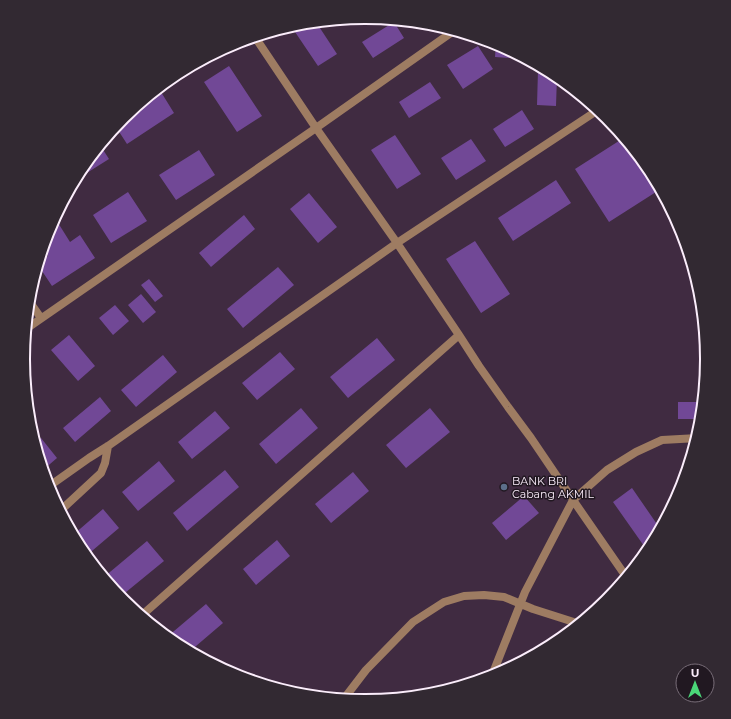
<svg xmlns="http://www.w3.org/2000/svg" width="731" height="719" viewBox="0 0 731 719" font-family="Montserrat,sans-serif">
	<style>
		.building { fill: #714896 }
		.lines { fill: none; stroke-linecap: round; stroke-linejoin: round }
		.street { stroke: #9e7c62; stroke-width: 8 }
		.service-dot { fill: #5c6f8a; stroke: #211821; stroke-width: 1.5 }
		.labels { text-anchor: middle; stroke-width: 3; stroke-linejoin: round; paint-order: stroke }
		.poi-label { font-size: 11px; fill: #fbedfb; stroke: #211821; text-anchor: start }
		.rim { fill: none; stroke: #fbedfb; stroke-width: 2 }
	</style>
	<rect width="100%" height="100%" fill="#402b41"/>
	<path class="building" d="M 316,22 L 337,54 L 318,66 L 291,26 L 299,24 Z
		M 394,22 L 404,38 L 373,58 L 362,42 Z
		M 496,43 L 497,43 L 526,59 L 495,57 Z
		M 478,46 L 493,69 L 463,89 L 447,65 Z
		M 229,66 L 262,116 L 237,132 L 204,82 Z
		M 538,70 L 548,71 L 557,76 L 556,106 L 537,105 Z
		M 430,82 L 441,98 L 409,118 L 399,102 Z
		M 161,92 L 174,113 L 127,144 L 116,127 L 123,117 L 129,112 Z
		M 522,110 L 534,129 L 505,147 L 493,129 Z
		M 395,135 L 421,174 L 397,189 L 371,150 Z
		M 471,139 L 486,161 L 456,180 L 441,158 Z
		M 622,139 L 656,192 L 609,222 L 575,169 Z
		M 100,145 L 109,159 L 74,181 L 81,169 Z
		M 199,150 L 215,175 L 176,200 L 159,175 Z
		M 556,180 L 571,203 L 513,241 L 498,218 Z
		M 128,192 L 147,221 L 111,243 L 93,215 Z
		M 309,193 L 337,227 L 318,243 L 290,209 Z
		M 244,215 L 255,229 L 211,267 L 199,253 Z
		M 55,218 L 70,242 L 80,235 L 95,258 L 52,286 L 38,265 L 39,262 L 48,256 L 43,248 L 49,228 Z
		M 475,241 L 510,294 L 481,313 L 446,259 Z
		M 278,267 L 294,285 L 243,328 L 227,309 Z
		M 149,279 L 163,296 L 155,302 L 141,285 Z
		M 141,294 L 156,312 L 143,323 L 128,305 Z
		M 115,305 L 129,321 L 113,335 L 99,318 Z
		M 69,335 L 95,366 L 78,381 L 51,350 Z
		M 377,338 L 395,360 L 348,398 L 330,377 Z
		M 280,352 L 295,369 L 257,400 L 242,383 Z
		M 163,355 L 177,372 L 136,407 L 121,390 Z
		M 100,397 L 111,411 L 75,442 L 63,428 Z
		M 678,402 L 704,402 L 702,419 L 678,419 Z
		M 301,408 L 318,428 L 276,464 L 259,444 Z
		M 430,408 L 450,432 L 406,468 L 386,445 Z
		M 215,411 L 230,428 L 192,459 L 178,442 Z
		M 41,438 L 57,458 L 43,470 L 35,443 Z
		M 159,461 L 175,481 L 138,511 L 122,492 Z
		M 225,470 L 239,487 L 187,531 L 173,513 Z
		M 353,472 L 369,491 L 331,523 L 315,504 Z
		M 632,488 L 661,530 L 657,537 L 644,546 L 613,502 Z
		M 524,496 L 539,513 L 506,540 L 492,523 Z
		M 103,509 L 119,528 L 86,556 L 81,550 L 73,535 Z
		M 277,540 L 290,556 L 256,585 L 243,569 Z
		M 147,541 L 164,561 L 120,597 L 104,577 Z
		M 206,604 L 223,623 L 189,652 L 175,644 L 167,637 Z"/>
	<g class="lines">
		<path class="street" d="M 255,37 L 316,128 L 397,243 L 459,335 L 479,366 L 508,407 L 531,438 L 573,500 L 627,578
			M 29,301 L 41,318
			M 26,329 L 316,128 L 455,30
			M 48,487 L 89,458 L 108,446 L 397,243 L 598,110
			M 60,511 L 101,473 L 105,463 L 108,446
			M 141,616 L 459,335
			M 491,678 L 525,592 L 573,500 L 607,470 L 636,452 L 662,440 L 698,438
			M 343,700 L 366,670 L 413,622 L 444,602 L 464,596 L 484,595 L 504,597 L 533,609 L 580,624"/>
	</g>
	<circle class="service-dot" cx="504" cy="487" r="4"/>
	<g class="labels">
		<g class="poi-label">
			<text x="512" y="485">BANK BRI<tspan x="512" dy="13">Cabang AKMIL</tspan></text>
		</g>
	</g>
	<path d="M0 0H731V719H0ZM30 359a335 335 0 1 1 670 0a335 335 0 1 1-670 0Z" fill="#322932" fill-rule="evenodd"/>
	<path class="rim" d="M30 359a335 335 0 1 1 670 0a335 335 0 1 1-670 0Z"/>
	<g transform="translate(695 683)"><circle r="19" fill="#211821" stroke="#786d78"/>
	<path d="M0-3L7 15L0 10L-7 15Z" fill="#4ad778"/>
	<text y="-6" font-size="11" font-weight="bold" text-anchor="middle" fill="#fbedfb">U</text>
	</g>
</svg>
